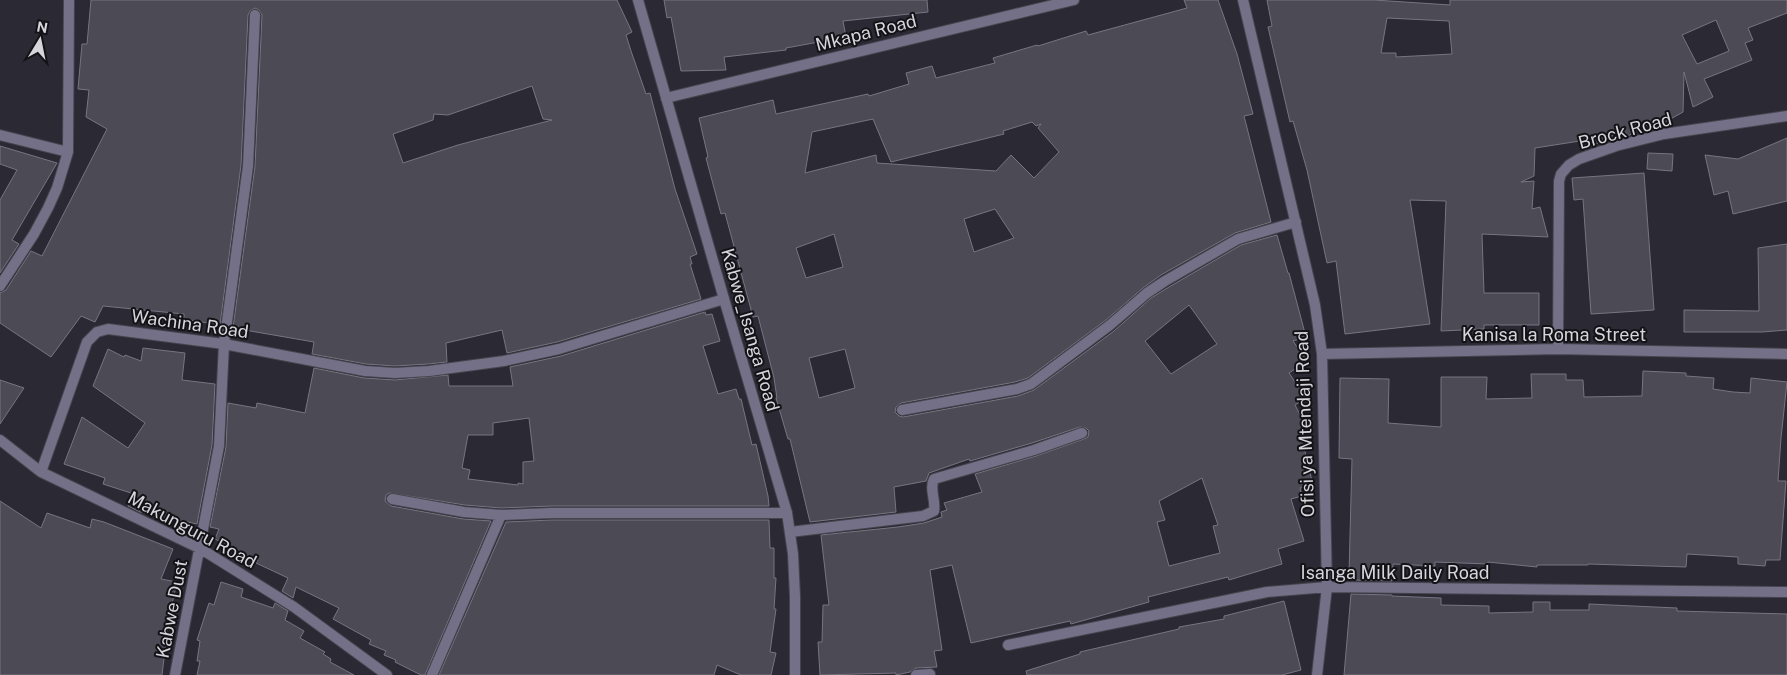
<svg xmlns="http://www.w3.org/2000/svg" width="1787" height="675" viewBox="0 0 1787 675" font-family="'Public Sans',sans-serif">
	<style>
		.building { fill: #4c4a55; stroke: #777581; fill-rule: evenodd }
		.lines { fill: none; stroke-linecap: round; stroke-linejoin: round }
		.minor-casing { stroke: #46454e; stroke-width: 12 }
		.tertiary-casing { stroke: #46454e; stroke-width: 12 }
		.minor { stroke: #747088; stroke-width: 10 }
		.tertiary { stroke: #747088; stroke-width: 10 }
		.labels { text-anchor: middle; stroke-width: 4; stroke-linejoin: round; paint-order: stroke }
		.street-label { font-size: 18px; fill: #d6d5db; stroke: #131317 }
	</style>
	<rect width="100%" height="100%" fill="#2b2933"/>
	<path class="building" d="M 91,0 L 617,0 L 632,32 L 626,35 L 631,51 L 646,94 L 650,93 L 675,189 L 697,254 L 690,257 L 692,264 L 690,264 L 701,299 L 557,342 L 507,353 L 502,330 L 446,343 L 447,362 L 428,364 L 395,366 L 366,364 L 312,354 L 314,342 L 233,328 L 255,166 L 262,15 L 259,10 L 255,8 L 250,11 L 248,15 L 241,165 L 220,325 L 184,319 L 184,314 L 103,306 L 95,322 L 81,316 L 51,357 L 0,323 L 0,293 L 6,290 L 31,251 L 42,256 L 107,129 L 86,117 L 89,90 L 78,89 L 82,44 L 87,44 ZM 532,86 L 543,119 L 552,120 L 458,145 L 403,163 L 393,134 L 433,120 L 434,114 L 448,115 Z
		M 664,0 L 927,0 L 928,12 L 843,21 L 846,37 L 786,48 L 786,50 L 724,57 L 726,70 L 681,71 L 671,17 L 667,18 Z
		M 1184,0 L 1218,0 L 1237,54 L 1253,114 L 1244,116 L 1271,222 L 1235,233 L 1161,275 L 1143,288 L 1106,320 L 1028,378 L 1015,382 L 901,403 L 896,407 L 895,412 L 899,416 L 903,417 L 1018,396 L 1034,390 L 1114,331 L 1151,298 L 1169,287 L 1241,245 L 1277,235 L 1288,273 L 1289,273 L 1306,337 L 1293,341 L 1307,361 L 1289,373 L 1306,398 L 1295,405 L 1307,428 L 1300,431 L 1313,485 L 1300,488 L 1302,496 L 1291,499 L 1304,541 L 1278,549 L 1282,564 L 1229,580 L 1228,577 L 1148,597 L 1149,602 L 1071,624 L 1070,621 L 971,643 L 952,565 L 930,570 L 942,650 L 934,651 L 937,667 L 916,668 L 910,672 L 896,675 L 896,673 L 820,675 L 818,642 L 822,642 L 823,605 L 829,605 L 821,535 L 898,527 L 924,523 L 942,517 L 941,512 L 947,510 L 944,503 L 982,492 L 975,474 L 1036,456 L 1084,439 L 1088,437 L 1089,431 L 1086,428 L 1080,427 L 1032,443 L 970,461 L 969,459 L 929,473 L 926,481 L 894,487 L 896,512 L 810,522 L 790,439 L 788,439 L 776,398 L 777,398 L 774,378 L 758,316 L 753,317 L 725,213 L 721,214 L 706,158 L 708,157 L 699,118 L 773,100 L 776,114 L 868,94 L 869,96 L 909,84 L 906,73 L 932,66 L 936,78 L 995,63 L 993,58 L 1037,45 L 1038,46 L 1086,31 L 1088,35 L 1187,8 ZM 873,119 L 891,162 L 1004,134 L 1003,131 L 1032,122 L 1036,126 L 1041,124 L 1038,128 L 1059,152 L 1034,178 L 1011,155 L 996,171 L 877,163 L 876,155 L 805,173 L 812,132 ZM 995,209 L 1014,238 L 974,252 L 964,219 ZM 834,234 L 843,267 L 806,278 L 796,248 ZM 1189,305 L 1217,344 L 1171,374 L 1145,341 ZM 845,349 L 855,388 L 819,398 L 809,358 ZM 1202,478 L 1218,525 L 1213,526 L 1220,553 L 1169,566 L 1157,522 L 1165,520 L 1159,501 Z
		M 1267,0 L 1374,0 L 1450,5 L 1450,0 L 1787,0 L 1787,13 L 1748,28 L 1753,40 L 1745,43 L 1752,60 L 1704,79 L 1713,97 L 1693,107 L 1684,72 L 1683,112 L 1651,130 L 1650,130 L 1650,123 L 1628,136 L 1624,130 L 1584,150 L 1580,141 L 1535,148 L 1534,176 L 1521,182 L 1534,181 L 1532,209 L 1540,207 L 1548,237 L 1482,234 L 1484,293 L 1539,293 L 1539,325 L 1484,325 L 1484,329 L 1441,331 L 1446,201 L 1410,200 L 1430,324 L 1345,334 L 1336,261 L 1327,263 L 1307,170 L 1293,121 L 1290,122 L 1268,27 L 1272,26 ZM 1387,18 L 1449,21 L 1452,54 L 1396,57 L 1396,53 L 1381,53 ZM 1716,20 L 1729,51 L 1697,64 L 1682,35 Z
		M 1787,138 L 1787,201 L 1733,214 L 1728,191 L 1714,195 L 1705,155 L 1738,159 Z
		M 0,146 L 57,163 L 12,240 L 19,244 L 0,273 L 0,200 L 17,170 L 0,164 Z
		M 1648,153 L 1673,154 L 1672,171 L 1647,169 Z
		M 1644,173 L 1654,310 L 1591,314 L 1583,199 L 1574,200 L 1572,178 Z
		M 1787,244 L 1787,330 L 1762,332 L 1684,332 L 1684,310 L 1759,311 L 1758,248 Z
		M 705,312 L 706,315 L 712,314 L 720,341 L 703,346 L 718,394 L 736,389 L 739,399 L 741,399 L 752,445 L 756,444 L 768,496 L 769,506 L 552,506 L 501,508 L 465,505 L 389,493 L 386,495 L 385,501 L 391,506 L 463,519 L 491,521 L 425,675 L 421,675 L 395,662 L 396,660 L 384,655 L 386,651 L 369,644 L 371,640 L 333,619 L 339,608 L 296,587 L 293,598 L 282,591 L 288,578 L 256,563 L 258,560 L 222,545 L 223,543 L 215,539 L 219,529 L 210,527 L 226,447 L 228,403 L 256,408 L 257,403 L 305,413 L 314,368 L 364,378 L 395,380 L 448,375 L 449,386 L 513,386 L 510,367 L 561,356 ZM 529,418 L 534,461 L 523,462 L 523,484 L 518,483 L 518,485 L 468,479 L 470,470 L 462,468 L 468,435 L 493,435 L 493,423 Z
		M 143,348 L 185,353 L 182,380 L 215,384 L 212,445 L 197,524 L 140,512 L 128,506 L 131,493 L 103,484 L 105,478 L 64,464 L 82,417 L 128,448 L 145,423 L 93,386 L 108,349 L 124,357 L 125,355 L 141,361 Z
		M 1643,371 L 1686,373 L 1686,376 L 1714,378 L 1713,389 L 1733,392 L 1750,393 L 1751,378 L 1787,382 L 1781,438 L 1778,481 L 1786,481 L 1780,560 L 1766,560 L 1765,566 L 1738,564 L 1738,557 L 1687,554 L 1686,567 L 1588,564 L 1588,565 L 1537,565 L 1537,567 L 1488,562 L 1488,564 L 1435,562 L 1435,566 L 1393,564 L 1392,581 L 1352,580 L 1352,576 L 1349,575 L 1352,459 L 1339,458 L 1340,378 L 1389,379 L 1388,423 L 1441,427 L 1441,377 L 1487,377 L 1486,399 L 1532,398 L 1531,374 L 1566,374 L 1566,380 L 1583,380 L 1584,397 L 1642,396 Z
		M 0,380 L 24,388 L 0,424 Z
		M 0,501 L 41,528 L 47,513 L 90,528 L 92,519 L 104,522 L 173,549 L 161,579 L 177,582 L 167,626 L 168,626 L 162,675 L 0,675 Z
		M 552,520 L 769,520 L 770,548 L 774,548 L 774,578 L 776,578 L 774,609 L 776,609 L 770,652 L 776,653 L 771,675 L 741,675 L 717,665 L 714,675 L 439,675 L 506,522 Z
		M 221,582 L 243,589 L 241,597 L 273,608 L 275,603 L 288,611 L 285,620 L 304,631 L 300,638 L 325,652 L 323,654 L 331,659 L 330,662 L 354,675 L 197,675 L 200,661 L 197,661 L 200,641 L 197,640 L 209,603 L 214,605 Z
		M 1351,594 L 1392,595 L 1392,596 L 1441,598 L 1441,605 L 1489,606 L 1489,613 L 1533,612 L 1533,602 L 1550,602 L 1550,610 L 1589,610 L 1589,604 L 1677,608 L 1677,611 L 1787,614 L 1787,675 L 1344,675 Z
		M 1284,601 L 1301,670 L 1282,675 L 1027,675 L 1026,671 L 1080,654 L 1080,652 L 1179,629 L 1179,627 L 1224,619 L 1224,616 Z"/>
	<g class="lines">
		<defs>
			<path id="minor" d="M 1243,0 L 1315,305 L 1322,354 L 1327,587 L 1317,675
				M 666,98 L 1074,0
				M 0,135 L 68,152
				M 0,286 L 34,234 L 48,208 L 57,188 L 68,152 L 69,0
				M 1558,349 L 1559,181 L 1561,174 L 1569,165 L 1579,159 L 1616,146 L 1664,134 L 1787,116
				M 1322,354 L 1558,349 L 1787,354
				M 902,410 L 1017,389 L 1031,384 L 1110,325 L 1147,293 L 1165,281 L 1238,239 L 1296,222
				M 0,440 L 41,472 L 201,549 L 294,607 L 387,675
				M 41,472 L 87,342 L 97,332 L 108,329 L 224,344 L 365,371 L 395,373 L 429,371 L 504,361 L 559,349 L 724,299
				M 392,499 L 464,512 L 501,515 L 552,513 L 787,513
				M 790,532 L 923,516 L 934,511 C 936,500 929,489 934,479 L 1034,450 L 1082,433
				M 1008,645 L 1267,592 L 1327,587 L 1787,592
				M 175,675 L 219,446 L 224,344 L 248,166 L 255,15
				M 432,675 L 501,515
				M 916,675 L 930,674"/>
			<path id="tertiary" d="M 638,0 L 724,299 L 787,513 L 793,554 L 795,597 L 795,675"/>
		</defs>
		<use href="#minor" class="minor-casing"/>
		<use href="#tertiary" class="tertiary-casing"/>
		<use href="#minor" class="minor"/>
		<use href="#tertiary" class="tertiary"/>
	</g>
	<g class="labels">
		<g class="street-label">
			<text transform="translate(866 33) rotate(-14)" y="6">Mkapa Road</text>
			<text transform="translate(1625 131) rotate(-15)" y="6">Brock Road</text>
			<text transform="translate(190 324) rotate(8)" y="6">Wachina Road</text>
			<text transform="translate(750 330) rotate(74)" y="6">Kabwe_Isanga Road</text>
			<text x="1554" y="341">Kanisa la Roma Street</text>
			<text transform="translate(1305 424) rotate(-92)" y="6">Ofisi ya Mtendaji Road</text>
			<text transform="translate(192 530) rotate(28)" y="6">Makunguru Road</text>
			<text x="1395" y="579">Isanga Milk Daily Road</text>
			<text transform="translate(172 609) rotate(-79)" y="6">Kabwe Dust</text>
		</g>
	</g>
	<g transform="translate(40 40) rotate(10)" stroke="#131317" stroke-width="4" paint-order="stroke">
	<path d="M0-4L9 19L0 12L-9 19Z" fill="#d6d5db"/>
	<text y="-8" font-size="14" font-weight="bold" text-anchor="middle" fill="#d6d5db">N</text>
	</g>
</svg>
